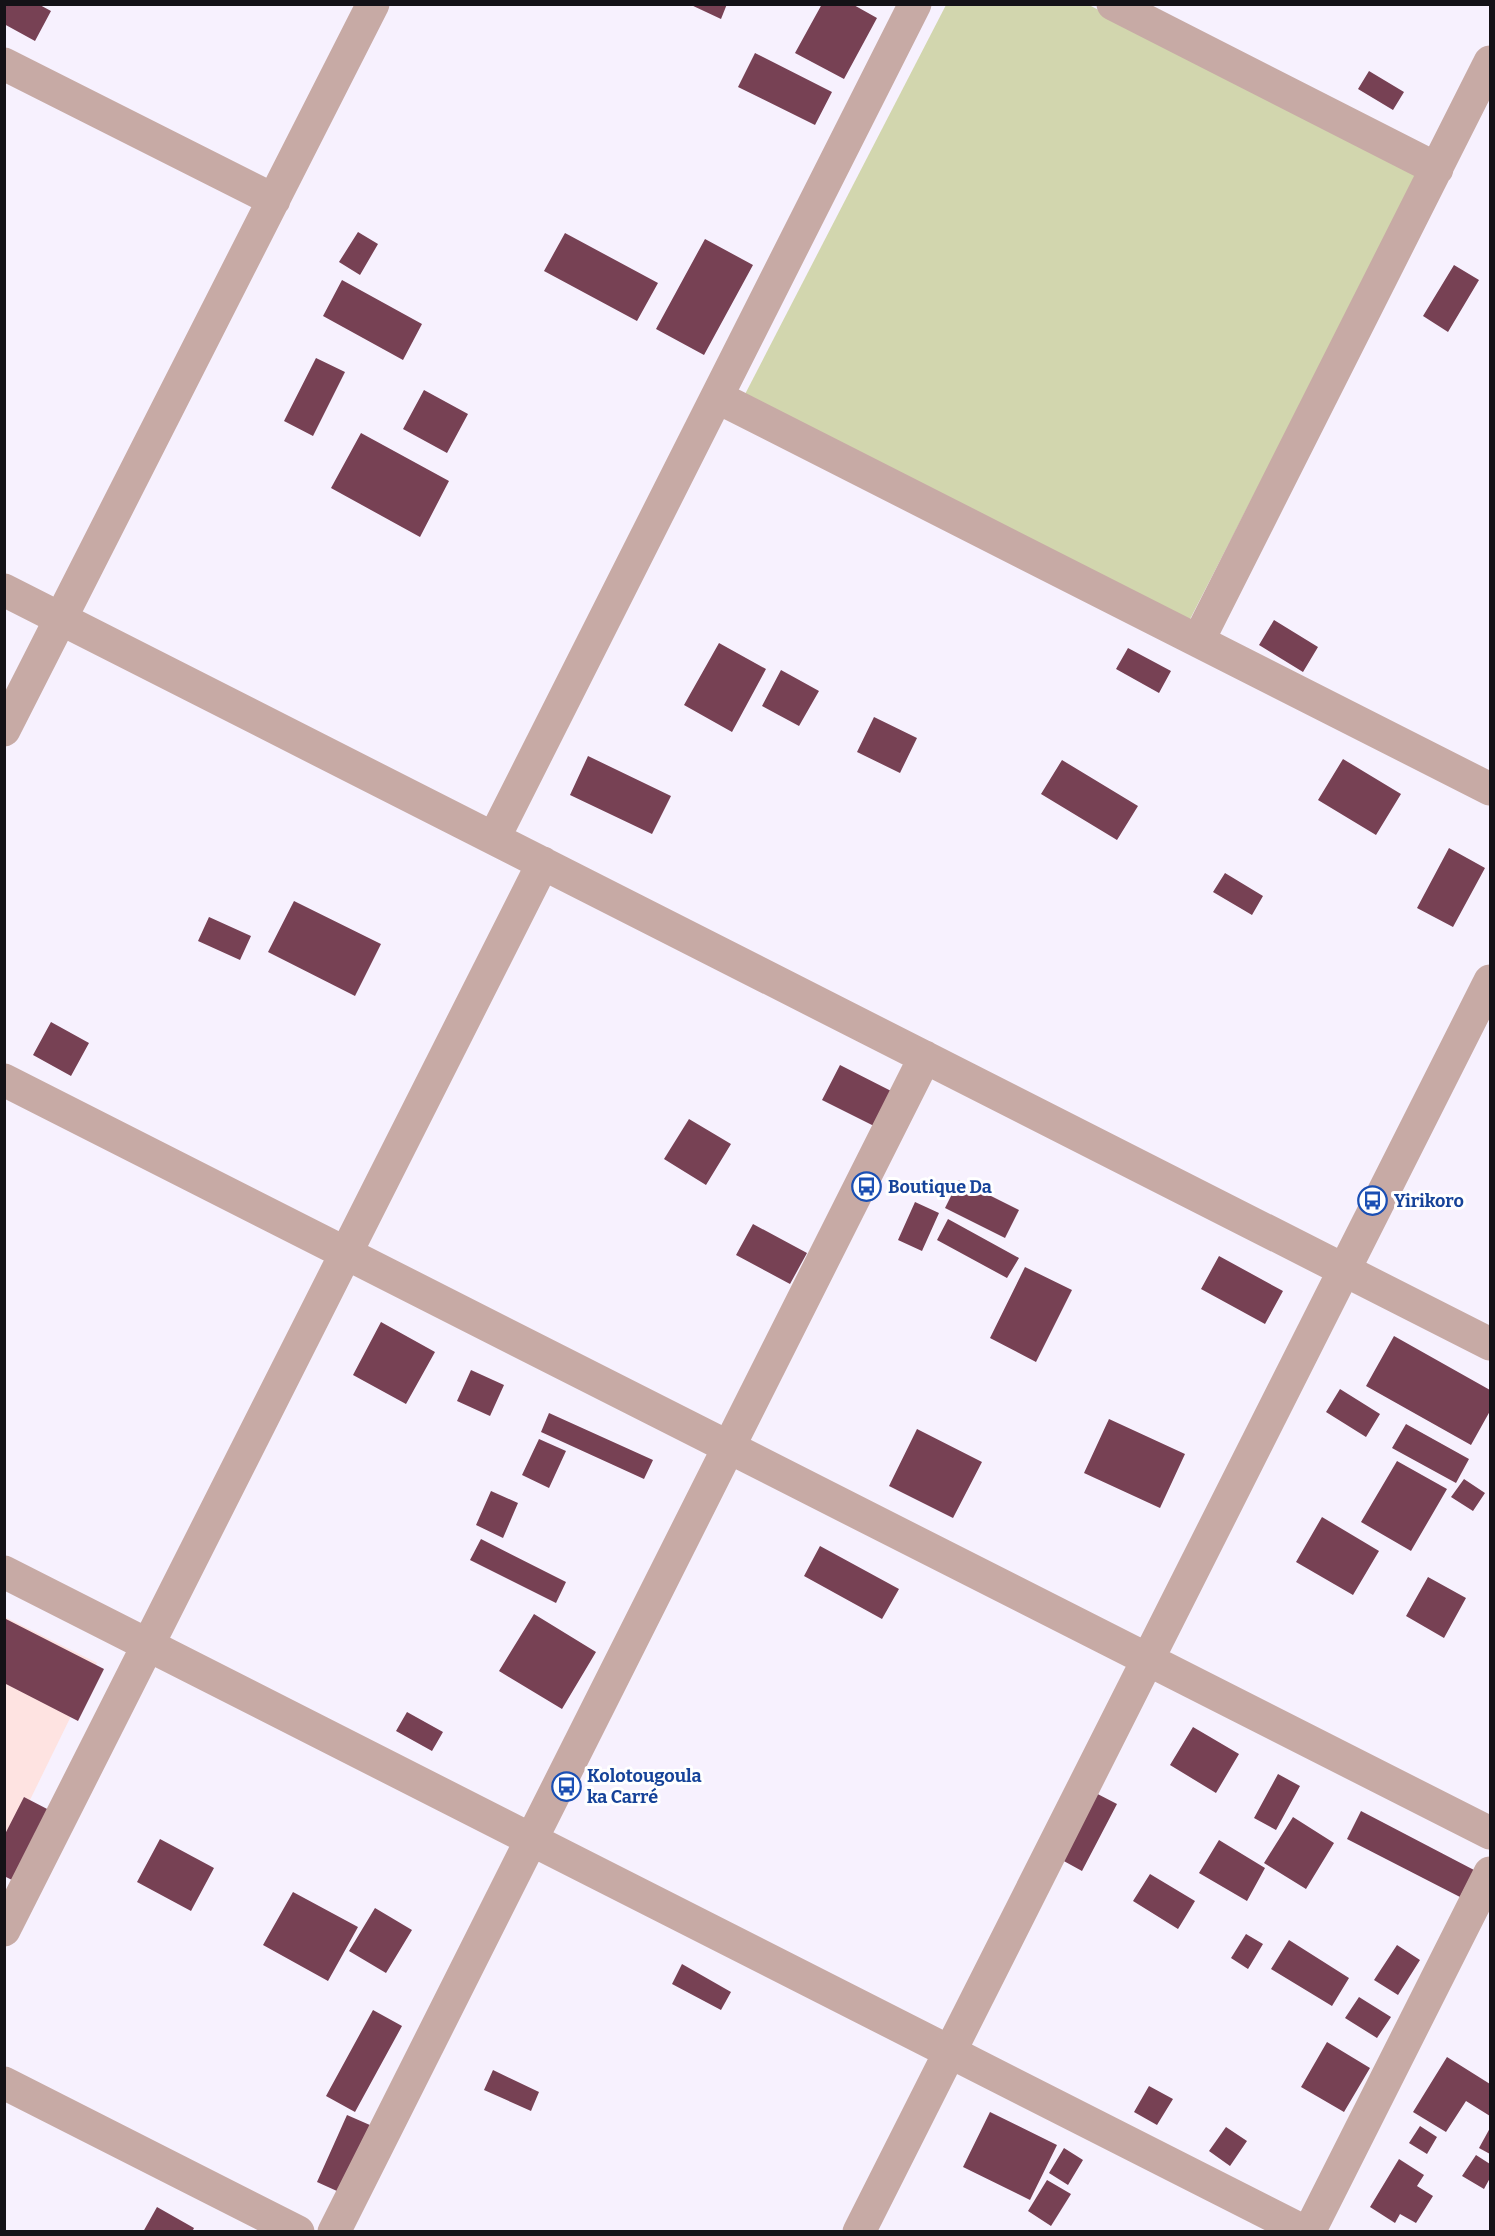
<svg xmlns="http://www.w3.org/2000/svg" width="1495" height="2236" viewBox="0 0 1495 2236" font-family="Bitter,serif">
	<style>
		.education { fill: #fee3e1 }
		.green { fill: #d2d6ae }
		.building { fill: #774154 }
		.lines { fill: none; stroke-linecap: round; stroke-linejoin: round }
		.minor { stroke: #c7aaa5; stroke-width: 33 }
		.labels { text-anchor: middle; stroke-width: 6; stroke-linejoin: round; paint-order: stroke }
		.transit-label { font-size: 18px; font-weight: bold; fill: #164399; stroke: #fff; text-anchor: start }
	</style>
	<rect width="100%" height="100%" fill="#f7f1fe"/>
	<path class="education" d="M 5,1617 L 97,1663 L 5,1851 Z"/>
	<path class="green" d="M 946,5 L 1089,5 L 1418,175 L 1185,629 L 742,400 Z"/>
	<path class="building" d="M 4,4 L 38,4 L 51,11 L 35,41 L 4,24 Z
		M 689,4 L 727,4 L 721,19 Z
		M 822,4 L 852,4 L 877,18 L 844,79 L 795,53 Z
		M 755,53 L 832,92 L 815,125 L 738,87 Z
		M 1369,71 L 1404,92 L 1393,110 L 1358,89 Z
		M 358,232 L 378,244 L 360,275 L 339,262 Z
		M 565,233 L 658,283 L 637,321 L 544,271 Z
		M 705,239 L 753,265 L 704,355 L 656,329 Z
		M 1454,265 L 1479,280 L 1448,332 L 1423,316 Z
		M 342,280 L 422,324 L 403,360 L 323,316 Z
		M 316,358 L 345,372 L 313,436 L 284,421 Z
		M 424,390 L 468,414 L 447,453 L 403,429 Z
		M 361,433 L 449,481 L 420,537 L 331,488 Z
		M 1274,620 L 1318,647 L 1303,672 L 1259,645 Z
		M 719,643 L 766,669 L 732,732 L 684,705 Z
		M 1128,648 L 1171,671 L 1159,693 L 1116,669 Z
		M 781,670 L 819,691 L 799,726 L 762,706 Z
		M 874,717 L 917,738 L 900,773 L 857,752 Z
		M 588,756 L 671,796 L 652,834 L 570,795 Z
		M 1343,759 L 1401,794 L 1376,835 L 1318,800 Z
		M 1062,760 L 1138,806 L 1117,840 L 1041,794 Z
		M 1449,848 L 1485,868 L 1453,927 L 1417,908 Z
		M 1225,873 L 1263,896 L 1252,915 L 1213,892 Z
		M 294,901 L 381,944 L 355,996 L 268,952 Z
		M 209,917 L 251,936 L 240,960 L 198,941 Z
		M 51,1022 L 89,1043 L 71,1076 L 33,1055 Z
		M 840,1065 L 897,1094 L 880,1129 L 822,1100 Z
		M 689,1119 L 731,1144 L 706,1185 L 664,1159 Z
		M 959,1180 L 1019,1210 L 1005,1238 L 945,1208 Z
		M 915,1202 L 939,1213 L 922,1251 L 898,1240 Z
		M 948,1219 L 1019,1258 L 1007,1278 L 937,1240 Z
		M 753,1224 L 807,1253 L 790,1284 L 736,1255 Z
		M 1219,1256 L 1283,1291 L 1265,1324 L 1201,1289 Z
		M 1025,1267 L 1072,1290 L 1036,1362 L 990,1338 Z
		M 381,1322 L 435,1352 L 406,1404 L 353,1375 Z
		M 1394,1336 L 1490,1390 L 1490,1411 L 1471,1445 L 1366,1386 Z
		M 471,1370 L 504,1385 L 490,1416 L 457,1401 Z
		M 1340,1389 L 1380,1414 L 1366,1437 L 1326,1412 Z
		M 549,1413 L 653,1460 L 644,1479 L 541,1432 Z
		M 1109,1419 L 1185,1454 L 1160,1508 L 1084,1473 Z
		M 1406,1424 L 1469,1459 L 1456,1483 L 1392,1448 Z
		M 917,1429 L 982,1462 L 953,1518 L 889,1486 Z
		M 539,1439 L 566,1451 L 549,1488 L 522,1475 Z
		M 1397,1461 L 1447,1489 L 1411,1551 L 1361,1522 Z
		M 1464,1479 L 1485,1493 L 1473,1511 L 1451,1497 Z
		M 491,1491 L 518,1503 L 503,1538 L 476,1525 Z
		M 1322,1517 L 1379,1551 L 1353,1595 L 1296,1562 Z
		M 481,1539 L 566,1582 L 556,1603 L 470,1560 Z
		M 820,1546 L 899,1589 L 882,1619 L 804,1576 Z
		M 1428,1577 L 1466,1598 L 1444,1638 L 1406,1616 Z
		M 534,1614 L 596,1652 L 562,1709 L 499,1671 Z
		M 4,1618 L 104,1669 L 78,1721 L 4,1683 Z
		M 407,1712 L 443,1732 L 432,1751 L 396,1731 Z
		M 1193,1727 L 1239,1754 L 1216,1793 L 1170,1765 Z
		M 1278,1774 L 1300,1786 L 1276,1830 L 1254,1818 Z
		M 1086,1788 L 1117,1804 L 1082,1871 L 1051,1854 Z
		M 24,1797 L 51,1811 L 16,1882 L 4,1876 L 4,1836 Z
		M 1361,1811 L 1474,1870 L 1460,1897 L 1347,1839 Z
		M 1293,1817 L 1334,1843 L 1306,1889 L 1264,1863 Z
		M 160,1839 L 214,1868 L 191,1911 L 137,1882 Z
		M 1219,1840 L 1265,1868 L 1247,1901 L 1199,1873 Z
		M 1150,1874 L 1195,1901 L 1178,1929 L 1133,1901 Z
		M 293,1892 L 358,1927 L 328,1981 L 263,1945 Z
		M 375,1908 L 412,1930 L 386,1973 L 349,1951 Z
		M 1246,1934 L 1263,1944 L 1248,1969 L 1231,1958 Z
		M 1289,1940 L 1349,1978 L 1332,2006 L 1271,1969 Z
		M 1397,1945 L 1420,1960 L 1398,1995 L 1374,1980 Z
		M 682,1964 L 731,1992 L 721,2010 L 672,1984 Z
		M 1359,1997 L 1391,2017 L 1377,2038 L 1345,2018 Z
		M 373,2010 L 402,2026 L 355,2112 L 326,2096 Z
		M 1327,2042 L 1370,2068 L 1344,2112 L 1301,2087 Z
		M 1447,2057 L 1490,2084 L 1490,2116 L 1466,2101 L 1446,2132 L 1413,2112 Z
		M 493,2070 L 539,2092 L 531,2111 L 484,2090 Z
		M 1149,2086 L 1173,2099 L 1157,2125 L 1134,2112 Z
		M 990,2112 L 1057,2145 L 1030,2200 L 963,2167 Z
		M 347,2115 L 379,2129 L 348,2196 L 317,2182 Z
		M 1420,2126 L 1437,2137 L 1427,2154 L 1409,2143 Z
		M 1226,2127 L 1247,2141 L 1230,2166 L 1209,2151 Z
		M 1490,2128 L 1490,2154 L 1479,2148 Z
		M 1064,2148 L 1083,2160 L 1068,2185 L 1049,2173 Z
		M 1476,2155 L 1490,2164 L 1490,2178 L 1484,2189 L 1462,2176 Z
		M 1399,2159 L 1424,2175 L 1417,2186 L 1433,2196 L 1416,2223 L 1400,2214 L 1395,2223 L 1370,2207 Z
		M 1047,2180 L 1071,2194 L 1051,2226 L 1028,2211 Z
		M 157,2207 L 194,2228 L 192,2232 L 143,2232 Z"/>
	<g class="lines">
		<path class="minor" d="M 1113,4 L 1437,169
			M 4,64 L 274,200
			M 717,397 L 1490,789
			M 4,590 L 1490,1344
			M 1198,641 L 1490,62
			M 4,730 L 373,4
			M 494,838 L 915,4
			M 4,1080 L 1490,1833
			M 4,1572 L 1305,2232
			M 4,1930 L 543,863
			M 4,2083 L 298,2232
			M 334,2232 L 925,1057
			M 859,2232 L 1490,981
			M 1309,2232 L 1490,1873"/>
	</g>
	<defs>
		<symbol id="bus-ring" viewBox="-11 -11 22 22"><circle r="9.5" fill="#fff" stroke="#1a4fb4" stroke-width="1.5"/><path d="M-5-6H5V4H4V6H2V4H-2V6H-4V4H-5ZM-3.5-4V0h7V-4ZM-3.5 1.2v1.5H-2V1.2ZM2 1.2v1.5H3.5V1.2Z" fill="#1a4fb4"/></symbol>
	</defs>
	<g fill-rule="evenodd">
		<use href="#bus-ring" x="850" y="1170" width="33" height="33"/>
		<use href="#bus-ring" x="1356" y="1184" width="33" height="33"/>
		<use href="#bus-ring" x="550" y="1770" width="33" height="33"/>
	</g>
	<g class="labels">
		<g class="transit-label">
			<text x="888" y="1193">Boutique Da</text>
			<text x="1394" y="1207">Yirikoro</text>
			<text x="587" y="1782">Kolotougoula<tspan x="587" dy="21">ka Carré</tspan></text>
		</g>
	</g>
	<rect width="1495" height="2236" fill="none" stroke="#141217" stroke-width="12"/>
</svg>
